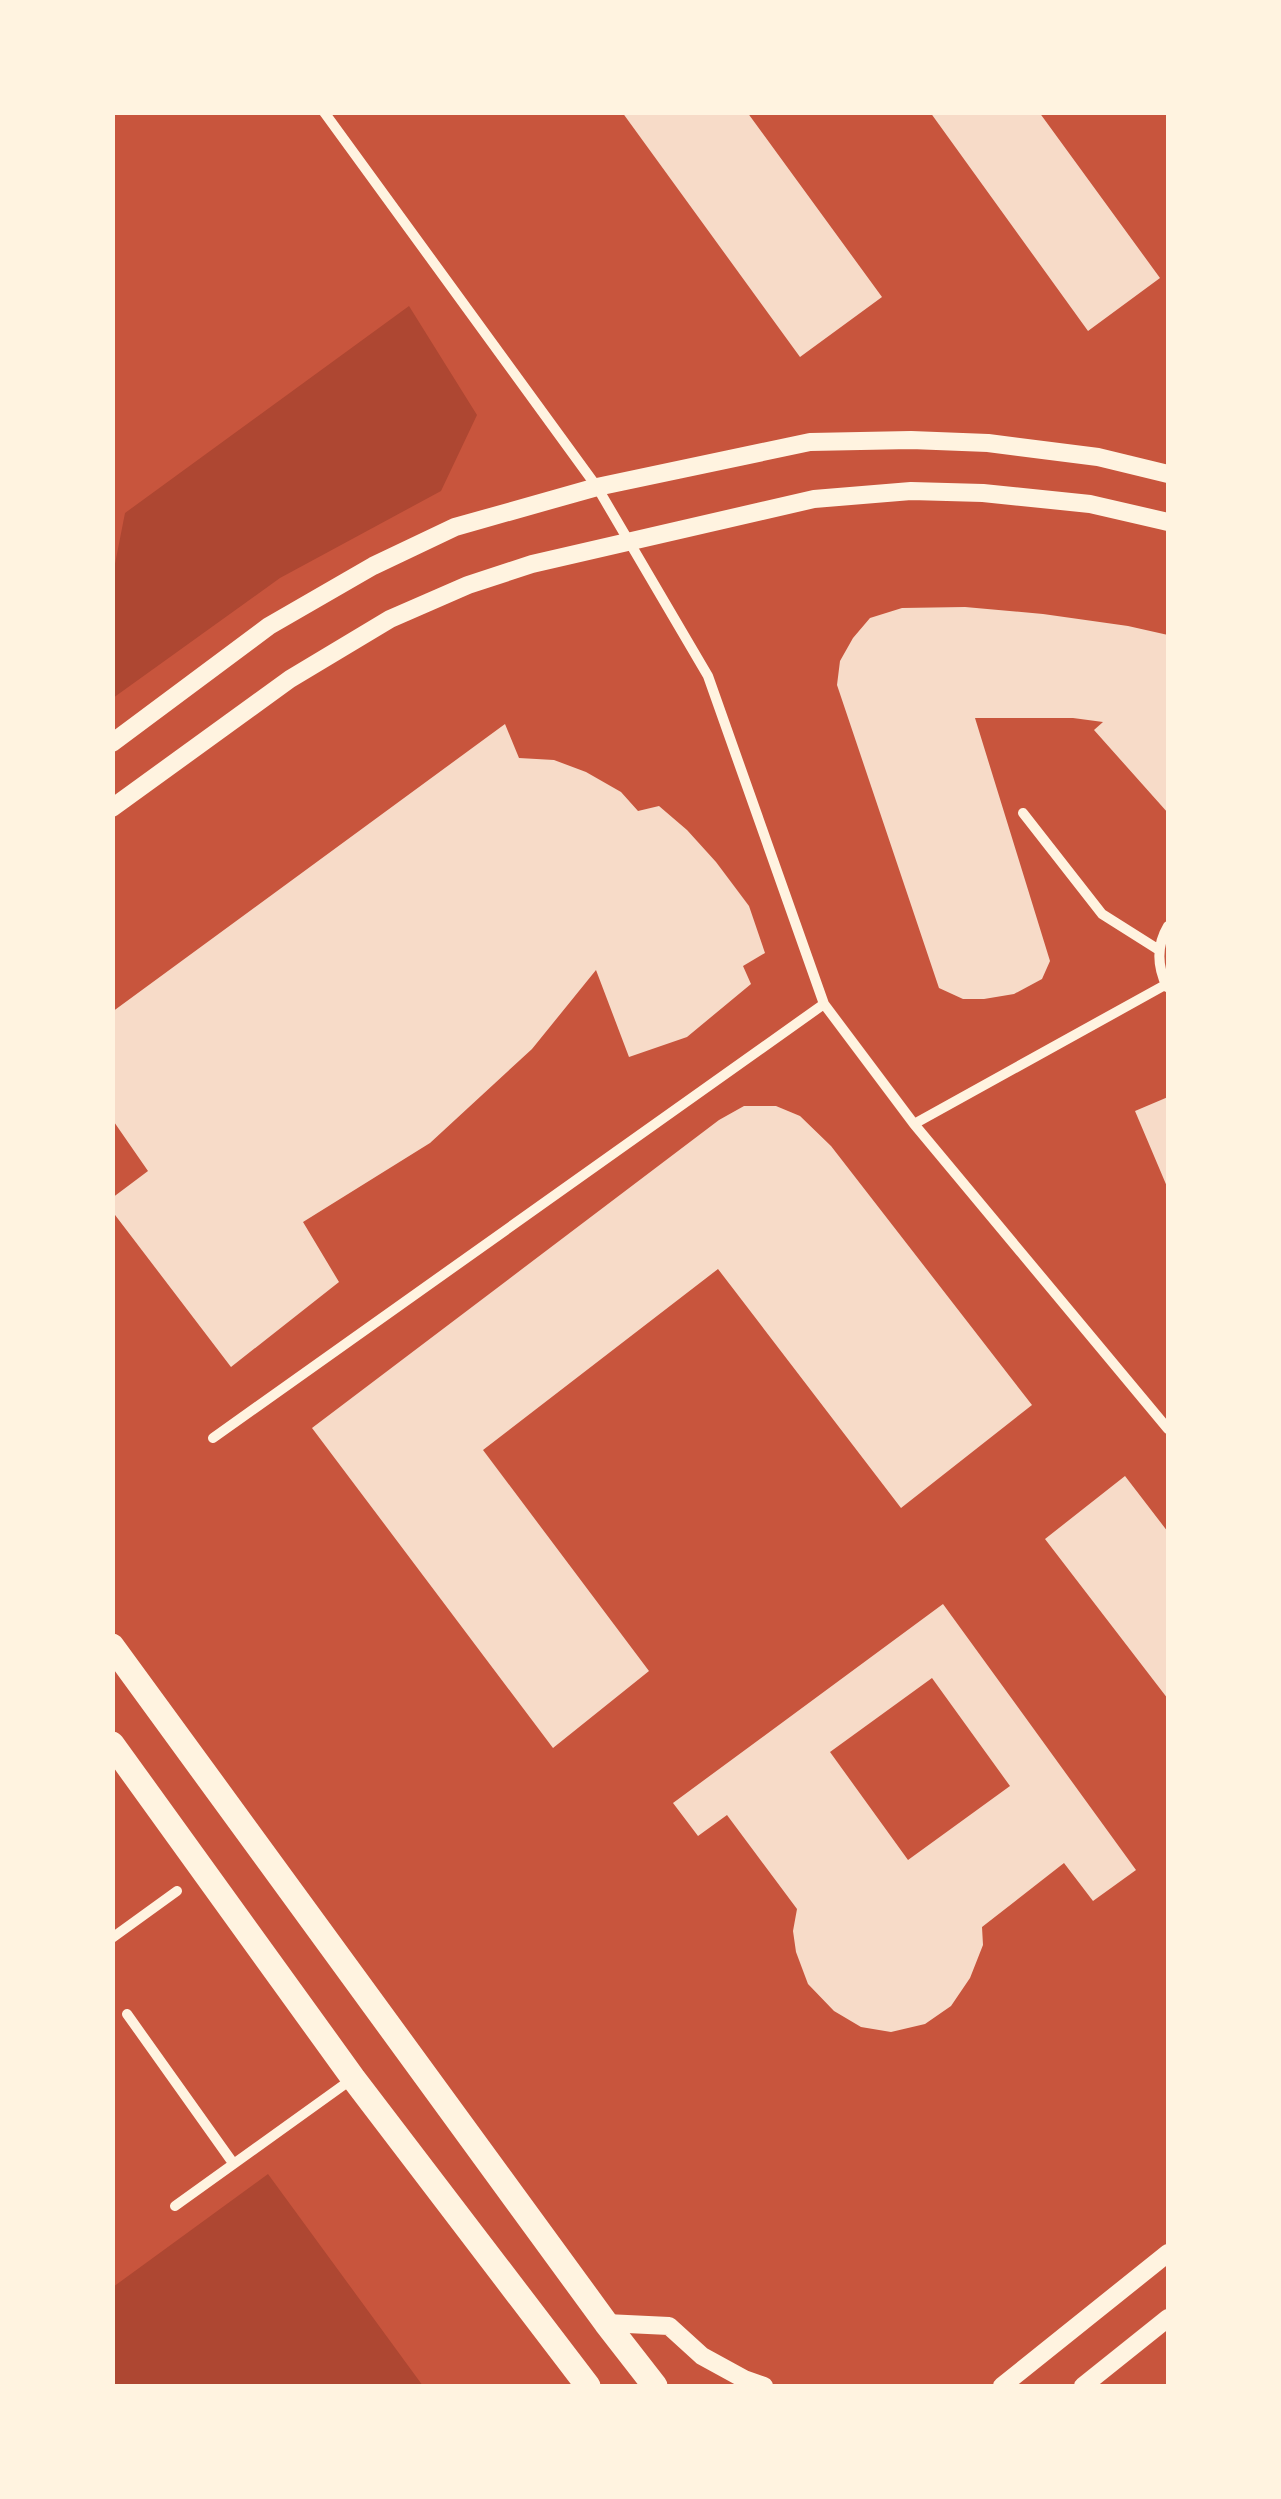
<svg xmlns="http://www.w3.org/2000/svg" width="1281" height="2499" viewBox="0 0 1281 2499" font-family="'Golos Text',sans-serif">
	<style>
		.green { fill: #ae4732 }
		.building { fill: #f7dbc8; fill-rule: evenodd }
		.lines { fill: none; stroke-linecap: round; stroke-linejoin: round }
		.minor { stroke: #fff3e0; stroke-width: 10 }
		.tertiary { stroke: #fff3e0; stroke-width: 18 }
		.primary { stroke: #fff3e0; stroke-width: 25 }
	</style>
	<rect width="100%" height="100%" fill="#c8553d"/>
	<path class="green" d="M 409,306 L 477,415 L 441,491 L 280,578 L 113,698 L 113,574 L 125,513 Z
		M 268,2174 L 423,2386 L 113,2386 L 113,2287 Z"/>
	<path class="building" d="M 622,112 L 747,112 L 882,297 L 800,357 Z
		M 930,112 L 1039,112 L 1160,278 L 1088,331 Z
		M 965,607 L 1043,614 L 1128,626 L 1168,635 L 1168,813 L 1094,730 L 1103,722 L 1073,718 L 975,718 L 1050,961 L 1042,979 L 1014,994 L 984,999 L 963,999 L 939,988 L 837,685 L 840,661 L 853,638 L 870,618 L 902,608 Z
		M 505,724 L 519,758 L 554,760 L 586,772 L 621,792 L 638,811 L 659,806 L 687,830 L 716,862 L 749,906 L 765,953 L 743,966 L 751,984 L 687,1037 L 629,1057 L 596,970 L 532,1049 L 430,1143 L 303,1222 L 339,1282 L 231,1367 L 112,1211 L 112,1198 L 148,1171 L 112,1119 L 112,1012 Z
		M 1168,1097 L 1168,1189 L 1135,1111 Z
		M 744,1106 L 776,1106 L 800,1116 L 831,1146 L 1032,1405 L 901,1508 L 718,1269 L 483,1450 L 649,1671 L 553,1748 L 312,1428 L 719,1120 Z
		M 1125,1476 L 1168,1532 L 1168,1699 L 1045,1539 Z
		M 943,1604 L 1136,1870 L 1093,1901 L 1064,1863 L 982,1927 L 983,1945 L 970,1978 L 951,2006 L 925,2024 L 891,2032 L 861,2027 L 834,2011 L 808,1984 L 796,1952 L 793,1931 L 797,1909 L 727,1815 L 698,1836 L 673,1803 ZM 932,1678 L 1010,1786 L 908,1860 L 830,1752 Z"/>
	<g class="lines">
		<path class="minor" d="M 324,112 L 597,487 L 708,676 L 824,1004 L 914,1124 L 1168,1429
			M 1023,813 L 1102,914 L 1159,950
			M 1167,987 C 1157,966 1156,946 1168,926
			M 914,1124 L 1165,985
			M 213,1438 L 824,1004
			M 112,1938 L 177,1891
			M 127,2014 L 233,2163
			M 175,2206 L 352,2079"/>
		<path class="tertiary" d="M 112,743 L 269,626 L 373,566 L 455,527 L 597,487 L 810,442 L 911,440 L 988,443 L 1098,457 L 1168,474
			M 112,808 L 290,679 L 390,619 L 468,585 L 532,564 L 814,499 L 911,491 L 983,493 L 1090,504 L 1168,522
			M 606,2323 L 669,2326 L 702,2356 L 744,2379 L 764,2386
			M 1002,2386 L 1168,2253
			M 1083,2386 L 1168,2318"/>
		<path class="primary" d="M 112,1646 L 606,2323 L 655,2386
			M 112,1744 L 353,2078 L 588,2386"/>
	</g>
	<rect width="1281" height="2499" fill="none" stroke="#fff3e0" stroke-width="230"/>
</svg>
